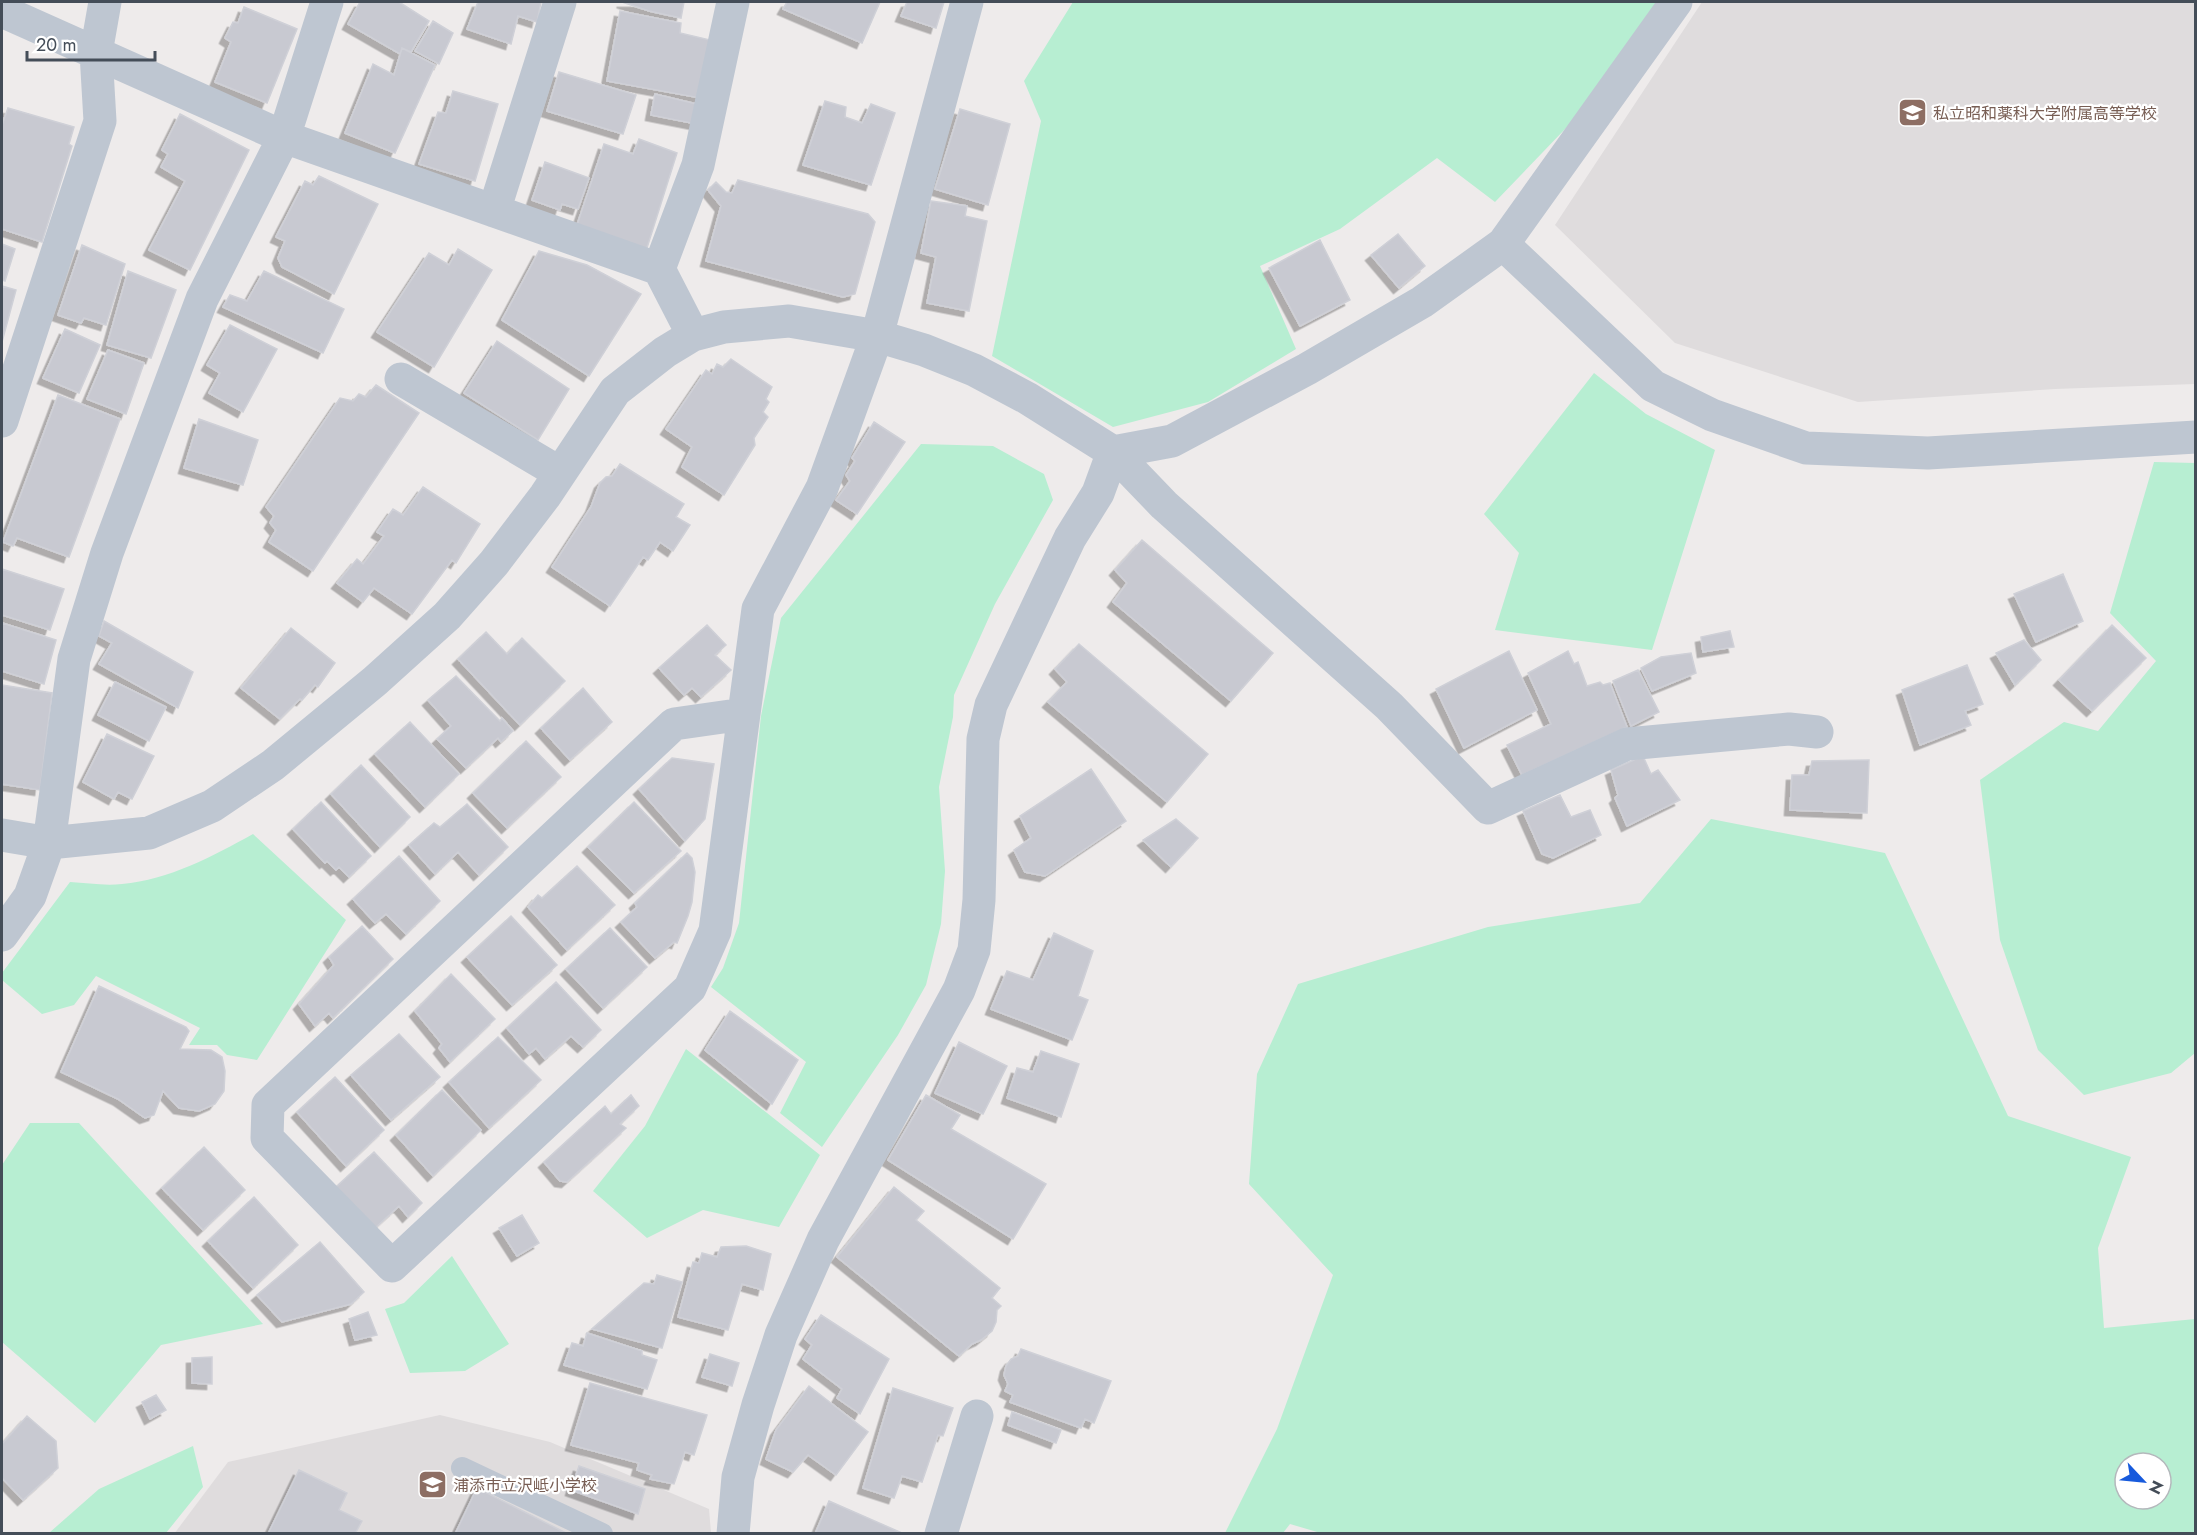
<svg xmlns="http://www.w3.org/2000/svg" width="2197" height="1535" viewBox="0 0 2197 1535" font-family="Jost,'Noto Sans JP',sans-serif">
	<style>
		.education { fill: #dfdcdd }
		.green { fill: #b7eed2; fill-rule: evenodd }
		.building { fill: #c8c9d1; stroke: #cfd0d7; stroke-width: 1.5; filter: url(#shadow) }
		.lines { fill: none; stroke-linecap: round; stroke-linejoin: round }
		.lane { stroke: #bec6d1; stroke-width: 22 }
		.street { stroke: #bec6d1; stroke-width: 33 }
		.labels { text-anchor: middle; stroke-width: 4.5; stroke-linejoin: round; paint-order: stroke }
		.education-label { font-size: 16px; fill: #785e54; stroke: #fff; text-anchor: start }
	</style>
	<defs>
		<filter id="shadow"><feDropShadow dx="-5.5" dy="5.5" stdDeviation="0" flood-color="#0004"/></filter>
	</defs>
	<rect width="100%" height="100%" fill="#eeebeb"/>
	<path class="education" d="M 1702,2 L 2195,2 L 2195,384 L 2055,389 L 1858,402 L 1675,343 L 1555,225 Z
		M 440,1415 L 550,1442 L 709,1509 L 711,1533 L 174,1534 L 228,1462 Z"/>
	<path class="green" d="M 1073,2 L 1660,2 L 1591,102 L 1495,202 L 1437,158 L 1340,229 L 1260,266 L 1296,349 L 1208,402 L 1113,427 L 992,356 L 1041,121 L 1024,81 Z
		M 1594,373 L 1646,414 L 1715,450 L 1652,650 L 1495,630 L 1519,553 L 1484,514 Z
		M 921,444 L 993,446 L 1044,474 L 1053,500 L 995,604 L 954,695 L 953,717 L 939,787 L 945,871 L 941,924 L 926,985 L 898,1035 L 822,1147 L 780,1113 L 806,1062 L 711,987 L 723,968 L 739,923 L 761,716 L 781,618 Z
		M 2154,462 L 2195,463 L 2195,1053 L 2171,1073 L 2084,1095 L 2038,1050 L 2000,940 L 1980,780 L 2064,722 L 2098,731 L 2156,661 L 2110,613 Z
		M 1711,819 L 1885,853 L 2008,1116 L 2131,1157 L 2098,1248 L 2104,1328 L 2195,1319 L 2195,1533 L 1324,1534 L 1290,1524 L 1283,1533 L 1225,1533 L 1277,1429 L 1333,1275 L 1249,1184 L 1257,1074 L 1298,984 L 1488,927 L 1640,903 ZM 2125,1463 L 2161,1463 L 2161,1499 L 2125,1499 Z
		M 253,834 L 346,920 L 257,1060 L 227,1055 L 217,1045 L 189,1045 L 200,1028 L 96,976 L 74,1005 L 42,1014 L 2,980 L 2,973 L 70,882 C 87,883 105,886 122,884 C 169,880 213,856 253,834 Z
		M 686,1049 L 820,1155 L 779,1227 L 703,1210 L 647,1238 L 593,1191 L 645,1126 Z
		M 30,1123 L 79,1123 L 263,1324 L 161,1345 L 95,1423 L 2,1342 L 2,1165 Z
		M 452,1256 L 509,1344 L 465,1371 L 410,1373 L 385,1309 L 404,1303 Z
		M 193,1446 L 203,1487 L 166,1533 L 49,1533 L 99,1489 Z"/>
	<path class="building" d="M 360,2 L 399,2 L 429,21 L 411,52 L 402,48 L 400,54 L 348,24 Z
		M 478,2 L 541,2 L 537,22 L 518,16 L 511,44 L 467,29 Z
		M 622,2 L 684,2 L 681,18 L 649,11 Z
		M 787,2 L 880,2 L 862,43 L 783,9 Z
		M 907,2 L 944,2 L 936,28 L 901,16 Z
		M 244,7 L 297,29 L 267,103 L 215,82 L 231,42 L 225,38 L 233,22 L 238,23 Z
		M 620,11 L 681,23 L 680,33 L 710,40 L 700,98 L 607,81 Z
		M 433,21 L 453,33 L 439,64 L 415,51 Z
		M 402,48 L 435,65 L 395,153 L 345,133 L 373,64 L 394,75 Z
		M 559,72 L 636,95 L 623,134 L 547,111 Z
		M 453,91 L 498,104 L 475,181 L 419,164 L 438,112 L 446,113 Z
		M 655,94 L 701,105 L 696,124 L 651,115 Z
		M 825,101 L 846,107 L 845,117 L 862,123 L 871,104 L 895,113 L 871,185 L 803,165 Z
		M 8,108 L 74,127 L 69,144 L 72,146 L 42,242 L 2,229 L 2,125 Z
		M 960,109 L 1010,124 L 988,205 L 935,189 Z
		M 180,114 L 249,150 L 190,270 L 149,250 L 185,181 L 161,167 L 168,154 L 162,150 Z
		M 639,139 L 677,153 L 646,251 L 577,225 L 604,144 L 633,154 Z
		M 545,162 L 589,178 L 578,209 L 562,204 L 560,210 L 532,200 Z
		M 319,176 L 378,204 L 334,294 L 282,267 L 278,258 L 285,241 L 276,237 L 305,181 L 313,185 Z
		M 738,180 L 868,214 L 875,222 L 855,294 L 843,297 L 706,261 L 721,206 L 708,190 L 716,182 L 726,192 L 732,193 Z
		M 931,201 L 967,206 L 965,216 L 987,221 L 969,311 L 927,303 L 936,257 L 921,253 Z
		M 1398,234 L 1425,266 L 1399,288 L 1371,255 Z
		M 1320,240 L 1350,300 L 1300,326 L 1269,268 Z
		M 2,244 L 15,249 L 5,281 L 2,280 Z
		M 82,245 L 125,264 L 106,325 L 84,318 L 81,323 L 58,315 Z
		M 458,249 L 492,270 L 434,367 L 377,332 L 429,253 L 449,265 Z
		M 539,251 L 587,265 L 641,294 L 589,376 L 502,320 Z
		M 128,271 L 176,290 L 151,358 L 107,345 Z
		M 264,271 L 344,309 L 323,353 L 223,307 L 230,295 L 247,301 Z
		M 2,286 L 16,290 L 2,342 Z
		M 230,325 L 277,349 L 243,412 L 209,393 L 220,373 L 207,365 Z
		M 65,329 L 100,345 L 79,393 L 43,378 Z
		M 497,341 L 569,389 L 538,440 L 464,393 Z
		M 108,350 L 144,363 L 126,414 L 87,399 Z
		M 731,359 L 772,387 L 766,399 L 769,402 L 763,412 L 768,417 L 754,438 L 755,445 L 724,495 L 682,467 L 692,447 L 666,429 L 706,370 L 712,374 L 717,364 L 723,367 Z
		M 376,385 L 419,413 L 313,571 L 269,542 L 276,530 L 270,523 L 274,516 L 266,507 L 340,398 L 353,401 L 359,394 L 366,397 Z
		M 58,395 L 120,419 L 69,557 L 17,538 L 13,546 L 3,542 Z
		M 199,419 L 258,440 L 243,485 L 184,468 Z
		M 874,422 L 905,442 L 857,514 L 836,500 L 850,481 L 846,475 L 855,461 L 852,458 Z
		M 620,464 L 684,504 L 676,517 L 690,525 L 673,551 L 660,542 L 648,560 L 643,557 L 610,606 L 552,567 L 591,507 L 600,483 L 606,477 L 612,476 Z
		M 423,487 L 480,524 L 456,563 L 452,560 L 412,614 L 374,588 L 363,602 L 337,583 L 357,559 L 363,564 L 384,536 L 377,532 L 393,509 L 403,515 Z
		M 1142,540 L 1273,653 L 1231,701 L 1113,602 L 1127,583 L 1115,570 Z
		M 2,569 L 64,589 L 50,630 L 2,615 Z
		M 2063,574 L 2083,621 L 2036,642 L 2014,594 Z
		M 104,621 L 193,672 L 178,708 L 99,664 L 112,643 L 99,636 Z
		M 2,623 L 56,640 L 44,684 L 2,671 Z
		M 707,625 L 726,645 L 715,655 L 731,670 L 701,697 L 692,688 L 684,695 L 659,668 Z
		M 2112,625 L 2146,658 L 2092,711 L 2059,680 Z
		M 291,628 L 335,663 L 318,687 L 315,685 L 302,700 L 300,699 L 280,719 L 241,688 Z
		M 1730,631 L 1734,647 L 1703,652 L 1701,637 Z
		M 486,632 L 507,654 L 522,638 L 565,681 L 520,725 L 458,659 Z
		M 2024,640 L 2041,660 L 2015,685 L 1996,653 Z
		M 1079,644 L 1208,754 L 1167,802 L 1048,702 L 1067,682 L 1055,669 Z
		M 1509,651 L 1537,710 L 1464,748 L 1436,689 Z
		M 1568,651 L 1574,664 L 1578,662 L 1587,686 L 1600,682 L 1603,685 L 1610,683 L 1627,727 L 1522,775 L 1507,745 L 1551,724 L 1528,673 Z
		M 1691,653 L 1696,673 L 1652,691 L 1641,668 L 1661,657 Z
		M 1967,665 L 1983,704 L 1965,711 L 1971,725 L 1920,745 L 1902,690 Z
		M 1638,670 L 1659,712 L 1631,726 L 1613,681 Z
		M 456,676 L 500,721 L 502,718 L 513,731 L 501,742 L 498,738 L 466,768 L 437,739 L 451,726 L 428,700 Z
		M 115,682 L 166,707 L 149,741 L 98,715 Z
		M 2,685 L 52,693 L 40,790 L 2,784 Z
		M 583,688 L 612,722 L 570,760 L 541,728 Z
		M 410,722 L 459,774 L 425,807 L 375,754 Z
		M 107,734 L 154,756 L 132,799 L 118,792 L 114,799 L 83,782 Z
		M 526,741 L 561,777 L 507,828 L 473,793 Z
		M 1643,756 L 1651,774 L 1658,770 L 1680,800 L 1627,826 L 1615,798 L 1618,795 L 1611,770 Z
		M 672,758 L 714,764 L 705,819 L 685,841 L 639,789 Z
		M 1869,760 L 1867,813 L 1790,810 L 1792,775 L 1809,775 L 1812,761 Z
		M 361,765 L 410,817 L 380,847 L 331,794 Z
		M 1091,769 L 1126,821 L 1045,876 L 1025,872 L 1014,850 L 1031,838 L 1020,816 Z
		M 1560,795 L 1571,817 L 1590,810 L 1601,835 L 1553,858 L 1542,854 L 1523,811 Z
		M 321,802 L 371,856 L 349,877 L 339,867 L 336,870 L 327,861 L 325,863 L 293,829 Z
		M 634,802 L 681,851 L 634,893 L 588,847 Z
		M 467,804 L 508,847 L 479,875 L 458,852 L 435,874 L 409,845 L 434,823 L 440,827 Z
		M 1176,819 L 1198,838 L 1171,867 L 1143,840 Z
		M 687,853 L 692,858 L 695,872 L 692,902 L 688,916 L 677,943 L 674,942 L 655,958 L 621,922 L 637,907 L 635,903 Z
		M 399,856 L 440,901 L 406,934 L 386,914 L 375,923 L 353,899 Z
		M 577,866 L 615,905 L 567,950 L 528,907 L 538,895 L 542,898 Z
		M 511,916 L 557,965 L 512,1005 L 467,957 Z
		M 362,926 L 393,959 L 333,1018 L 329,1013 L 315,1026 L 299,1004 L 334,965 L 329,957 Z
		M 610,928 L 647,967 L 603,1008 L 566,969 Z
		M 1054,933 L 1093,951 L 1078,996 L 1088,1000 L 1072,1040 L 991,1009 L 1007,971 L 1033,980 Z
		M 451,974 L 495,1019 L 450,1062 L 439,1048 L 442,1044 L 415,1011 Z
		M 556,982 L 601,1030 L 583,1047 L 571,1036 L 545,1059 L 536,1048 L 529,1054 L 507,1028 Z
		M 99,986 L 186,1027 L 189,1031 L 180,1049 L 211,1050 L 222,1057 L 225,1071 L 224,1091 L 215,1104 L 199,1111 L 179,1108 L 163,1091 L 154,1115 L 145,1118 L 118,1099 L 61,1072 Z
		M 730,1011 L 798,1060 L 772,1104 L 705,1050 Z
		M 399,1034 L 440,1077 L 391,1120 L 351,1075 Z
		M 498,1037 L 541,1080 L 489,1128 L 449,1082 Z
		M 959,1042 L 1007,1066 L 983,1114 L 935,1093 Z
		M 1041,1051 L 1079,1064 L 1061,1117 L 1007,1098 L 1017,1068 L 1033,1072 Z
		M 335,1077 L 384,1130 L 346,1166 L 297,1112 Z
		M 442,1090 L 481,1130 L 433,1176 L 396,1135 Z
		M 631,1095 L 639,1106 L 620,1124 L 626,1128 L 567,1182 L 560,1181 L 544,1162 L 605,1106 L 611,1114 Z
		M 926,1095 L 960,1115 L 951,1129 L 1046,1184 L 1013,1239 L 888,1160 Z
		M 204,1147 L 245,1190 L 203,1230 L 162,1188 Z
		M 374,1152 L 422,1203 L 408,1217 L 399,1206 L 373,1230 L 336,1187 Z
		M 894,1187 L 924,1211 L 916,1220 L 1000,1288 L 992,1298 L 1001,1306 L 997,1310 L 996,1322 L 992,1331 L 981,1340 L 972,1344 L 959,1356 L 837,1257 Z
		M 254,1197 L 298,1245 L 253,1288 L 208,1241 Z
		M 522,1215 L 539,1243 L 517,1256 L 499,1228 Z
		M 320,1242 L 364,1292 L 351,1304 L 282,1322 L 257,1295 Z
		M 746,1246 L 771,1254 L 763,1290 L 742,1284 L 728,1330 L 678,1317 L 693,1262 L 699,1263 L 702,1253 L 717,1257 L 721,1247 Z
		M 657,1275 L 682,1282 L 662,1348 L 592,1329 L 644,1283 L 654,1284 Z
		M 368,1312 L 377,1335 L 355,1340 L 349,1319 Z
		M 821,1315 L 889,1359 L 860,1414 L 837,1398 L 842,1389 L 803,1359 L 812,1345 L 805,1339 Z
		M 587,1333 L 642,1351 L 642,1355 L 657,1360 L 647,1389 L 564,1365 L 572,1343 L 583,1346 Z
		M 1021,1349 L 1111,1381 L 1094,1423 L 1085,1419 L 1081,1428 L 1010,1402 L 1013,1395 L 1005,1391 L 1008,1384 L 1004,1375 L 1006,1366 L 1011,1359 L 1018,1356 Z
		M 710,1354 L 739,1363 L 732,1386 L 702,1377 Z
		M 212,1357 L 212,1384 L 192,1383 L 192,1358 Z
		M 590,1383 L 707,1415 L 694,1455 L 685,1452 L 674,1484 L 650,1479 L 652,1475 L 637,1470 L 639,1463 L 571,1445 Z
		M 809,1386 L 868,1432 L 836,1475 L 808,1455 L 793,1472 L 766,1459 L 776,1430 Z
		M 893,1388 L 953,1408 L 943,1436 L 938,1435 L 922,1482 L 902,1476 L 894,1498 L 863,1488 Z
		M 156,1395 L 166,1410 L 150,1419 L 142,1402 Z
		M 1012,1412 L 1061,1430 L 1056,1443 L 1008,1425 Z
		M 27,1416 L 56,1441 L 58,1468 L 23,1500 L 2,1478 L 2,1444 Z
		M 579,1466 L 645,1489 L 638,1514 L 571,1490 Z
		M 299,1470 L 347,1493 L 339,1510 L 362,1521 L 355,1534 L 268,1534 Z
		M 477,1488 L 568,1534 L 455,1534 Z
		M 829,1501 L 902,1533 L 902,1534 L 815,1534 Z"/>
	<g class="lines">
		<path class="lane" d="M 462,1468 L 602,1534"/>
		<path class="street" d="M 2,11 L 284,137 L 659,269 L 693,335
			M 494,211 L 560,2
			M 1503,244 L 1653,386 L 1712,415 L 1806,448 L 1928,453 L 2196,437
			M 659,269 L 698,165 L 733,2
			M 401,379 L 560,473
			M 2,421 L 100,121 L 96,53 L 105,2
			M 1113,452 L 1172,441 L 1307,369 L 1422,302 L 1503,244 L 1676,2
			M 744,714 L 674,724 L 268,1105 L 267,1138 L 392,1266 L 690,988 L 715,931 L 758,609 L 822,488 L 877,336 L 967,2
			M 2,835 L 49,843 L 149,833 L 212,806 L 273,765 L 375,681 L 447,616 L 494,563 L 545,496 L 615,391 L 665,352 L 693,335 L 724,327 L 789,321 L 877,336 L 924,350 L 974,370 L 1027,398 L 1113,452 L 1164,505 L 1389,706 L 1488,808 L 1627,744 L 1789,729 L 1817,732
			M 2,935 L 30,896 L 49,843 L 74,659 L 107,553 L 202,299 L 284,137 L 327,2
			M 733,1534 L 738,1477 L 758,1405 L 781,1335 L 823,1240 L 959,990 L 974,950 L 979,900 L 983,739 L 991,705 L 1070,538 L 1098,493 L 1113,452
			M 941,1534 L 977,1416"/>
	</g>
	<defs>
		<symbol id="school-square" viewBox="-11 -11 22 22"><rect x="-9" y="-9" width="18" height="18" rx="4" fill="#8d6e63" stroke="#fff"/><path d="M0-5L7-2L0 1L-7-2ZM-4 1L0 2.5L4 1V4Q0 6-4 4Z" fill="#fff"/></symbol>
	</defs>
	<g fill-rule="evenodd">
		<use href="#school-square" x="1896" y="96" width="33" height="33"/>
		<use href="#school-square" x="416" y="1468" width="33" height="33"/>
	</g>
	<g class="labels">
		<g class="education-label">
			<text x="1933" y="119">私立昭和薬科大学附属高等学校</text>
			<text x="453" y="1491">浦添市立沢岻小学校</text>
		</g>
	</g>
	<rect width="2197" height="1535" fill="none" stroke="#444d58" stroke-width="6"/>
	<g transform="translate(2143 1481) rotate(116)"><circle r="28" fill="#ffffff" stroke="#b4b8bc" stroke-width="1.5"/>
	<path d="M0-4.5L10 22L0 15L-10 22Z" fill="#175adc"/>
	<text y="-9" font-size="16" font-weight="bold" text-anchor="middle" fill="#444d58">N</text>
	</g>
	<path d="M27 51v9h128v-9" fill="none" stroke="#444d58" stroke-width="3"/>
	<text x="36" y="51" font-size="18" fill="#444d58" stroke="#ffffff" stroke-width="4.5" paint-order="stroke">20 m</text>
</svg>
